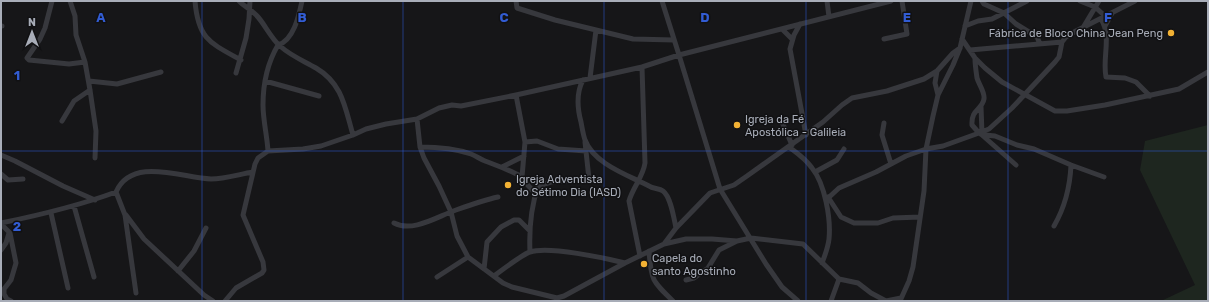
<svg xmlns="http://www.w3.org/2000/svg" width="1209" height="302" viewBox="0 0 1209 302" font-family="Rubik,sans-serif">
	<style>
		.green { fill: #1e261f }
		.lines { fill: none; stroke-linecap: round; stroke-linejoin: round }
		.minor { stroke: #37383d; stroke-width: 5 }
		.grid { fill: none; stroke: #325cd3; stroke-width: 1; stroke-opacity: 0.55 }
		.poi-dot { fill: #f2b134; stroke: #111113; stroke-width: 1.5 }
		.labels { text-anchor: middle; stroke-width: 3; stroke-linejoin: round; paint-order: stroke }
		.poi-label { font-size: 11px; fill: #a8adb8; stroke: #111113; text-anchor: start }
		.grid-label { font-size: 13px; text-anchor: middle; font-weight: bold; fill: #325cd3; stroke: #111113; stroke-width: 3; stroke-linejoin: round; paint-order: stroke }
	</style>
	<rect width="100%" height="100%" fill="#161618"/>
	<path class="green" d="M 1208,125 L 1208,301 L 1161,301 L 1195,285 L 1140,170 L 1145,141 Z"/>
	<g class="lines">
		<path class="minor" d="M 52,1 L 45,28 L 40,39 L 27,58 L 29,60 L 69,64 L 85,62
			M 70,1 L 75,16 L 76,35 L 85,62 L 90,90 L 96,131 L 95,158
			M 195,1 C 198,39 210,43 241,60
			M 239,1 C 245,7 252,10 258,17 C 265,25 271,38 280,46 C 291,56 304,61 316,68 C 343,84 345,108 353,135
			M 516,1 L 517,8 L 555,20 L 633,39 L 674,40
			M 662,1 L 679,55 L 720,189 L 766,264 L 782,287 L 798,301
			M 827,1 L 829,17
			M 982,1 L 984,4 L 1004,13 L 1016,24 L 1037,37 L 1040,44
			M 1080,1 L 1095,7 L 1105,16
			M 1101,19 C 1112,37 1102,58 1106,77 L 1125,78 L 1136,82 L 1150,96
			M 800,24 L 794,35 L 790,49 L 806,135
			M 1,26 L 2,26
			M 965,26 L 978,21 L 992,19 L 1027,1
			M 1084,26 L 1099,1
			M 1105,26 L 1112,13
			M 782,29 L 792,39
			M 884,39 L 907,34 L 902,1
			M 962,39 L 975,58 L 985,68 L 1002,82 L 1055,111 L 1067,111 L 1105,105 L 1179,89 L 1208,72
			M 970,50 L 1062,42
			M 975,58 C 975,65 976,71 977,78 C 979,85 985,92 984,99 C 982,110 971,109 972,125 L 979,133 L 982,135 L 1016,165
			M 937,71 L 935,83 L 938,95
			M 236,73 L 246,38 L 249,19 L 250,1
			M 590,78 L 596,30
			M 583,80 C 576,93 577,107 581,122 C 582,127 583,134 585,140 C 594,164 628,175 649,186 C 653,189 659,188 663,191 C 671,197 674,219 676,228
			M 89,81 L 117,84 L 161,72
			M 265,81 L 319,96
			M 516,95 L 525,142 L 522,177 L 524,181 L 536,194
			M 981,106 L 982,134
			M 417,119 L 420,147 L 424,158 L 439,186 L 451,212 L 457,236 L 468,257 L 503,283 L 512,287 L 557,298 L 564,296 L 625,263 L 664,244 L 676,228 L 710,193 L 734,185 L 747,176 L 823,122 L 842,105 L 852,98 L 887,91 L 924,79 L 937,71 L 953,53 L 960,48
			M 62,121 L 74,101 L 90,90
			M 782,122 L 792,145
			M 884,123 L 882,135 L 891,164
			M 983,136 L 985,135 L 995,136 L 1017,145 L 1034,149 L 1071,165 L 1104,177
			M 525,142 L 537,141 L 558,149 L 586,151
			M 420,147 C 437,147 454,148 471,154 C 476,156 480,159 485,161 C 498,166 510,170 522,177
			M 789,147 C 797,153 806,159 812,168 C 825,184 831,219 829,239 C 828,248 825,255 822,263
			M 268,151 C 267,135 263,120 263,105 C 263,84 268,62 278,45 C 294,40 299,15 302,1
			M 1,155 L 15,161 L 63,186 L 95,200
			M 502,167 L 524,156
			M 815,172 L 837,160 L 844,149
			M 1,174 L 8,180 L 23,179
			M 116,192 C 132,156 182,178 211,179 C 225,179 240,174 253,172
			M 828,197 L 841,217 L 854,223 L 878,223 L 893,218 L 920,217
			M 826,200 L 839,188 L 876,172 L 906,156 L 926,149 L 943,146 L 979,133 L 989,129 L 1012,108 L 1055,62 L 1059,57 L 1062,42 L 1066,37 L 1076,31 L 1135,1
			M 74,206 L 94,277
			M 51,213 L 68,288
			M 126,215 L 144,239 L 204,295 L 213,301
			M 1,223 C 40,215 78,206 116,192 L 125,215 L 136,293
			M 394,223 C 413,233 438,216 456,210 C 470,205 484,200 498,197
			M 1,224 L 10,233 L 16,263 L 11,280 L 4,289 L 4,294 L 7,299 L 11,301
			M 1054,226 C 1065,207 1070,187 1071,165
			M 664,244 L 686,239 L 712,239 L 737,241 L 751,238 L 803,244 L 839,279 L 858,283 L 871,293 L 886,301 L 901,298
			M 1,250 L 6,243 L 9,233
			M 649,251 C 651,280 652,281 673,301
			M 530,252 C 529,230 531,207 538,186 L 551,182 L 589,179 L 585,142
			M 640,256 L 629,201 C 633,187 643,177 645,163 L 642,67
			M 484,269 L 487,242 L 501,227 L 514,220 L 519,220 L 529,230
			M 178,271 L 194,251 L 206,228
			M 494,276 C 502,270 523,254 530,252 C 549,246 605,258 625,263
			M 437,277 L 468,257
			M 686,280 L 694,278 L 708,268 L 719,250 L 737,241
			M 225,301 L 236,288 L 262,273 L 264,270 L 263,262 L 243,215 L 255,164 L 258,158 L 268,151 L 303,149 L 321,146 L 353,135 L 366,129 L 386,124 L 417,119 L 439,108 L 452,105 L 461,106 L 516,95 L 642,67 L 679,55 L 891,1
			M 831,301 L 839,279
			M 900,301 L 909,281 L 913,267 L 924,191 L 926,149 L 933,116 L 938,95 L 953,65 L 960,48 L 971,1"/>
	</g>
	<path class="grid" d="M 202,1 L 202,301M 403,1 L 403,301M 604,1 L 604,301M 806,1 L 806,301M 1008,1 L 1008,301M 1,151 L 1208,151"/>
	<g class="poi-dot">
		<circle cx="1171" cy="33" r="4"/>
		<circle cx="737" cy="125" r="4"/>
		<circle cx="508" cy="185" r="4"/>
		<circle cx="644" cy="264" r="4"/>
	</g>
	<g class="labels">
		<g class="poi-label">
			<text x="1163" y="37" text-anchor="end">Fábrica de Bloco China Jean Peng</text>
			<text x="745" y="123">Igreja da Fé<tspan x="745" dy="13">Apostólica - Galileia</tspan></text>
			<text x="516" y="183">Igreja Adventista<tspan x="516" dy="13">do Sétimo Dia (IASD)</tspan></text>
			<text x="652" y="262">Capela do<tspan x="652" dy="13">santo Agostinho</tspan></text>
		</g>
	</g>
	<g class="grid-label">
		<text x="101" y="22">A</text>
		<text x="302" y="22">B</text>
		<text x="504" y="22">C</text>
		<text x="705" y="22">D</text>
		<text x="907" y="22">E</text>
		<text x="1108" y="22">F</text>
		<text x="17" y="80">1</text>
		<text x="17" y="231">2</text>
	</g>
	<rect width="1209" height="302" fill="none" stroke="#a8adb8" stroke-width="4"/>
	<g transform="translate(32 32)" stroke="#111113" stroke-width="3" paint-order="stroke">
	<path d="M0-3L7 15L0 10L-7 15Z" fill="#a8adb8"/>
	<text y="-6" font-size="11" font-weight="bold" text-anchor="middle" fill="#a8adb8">N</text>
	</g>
</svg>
